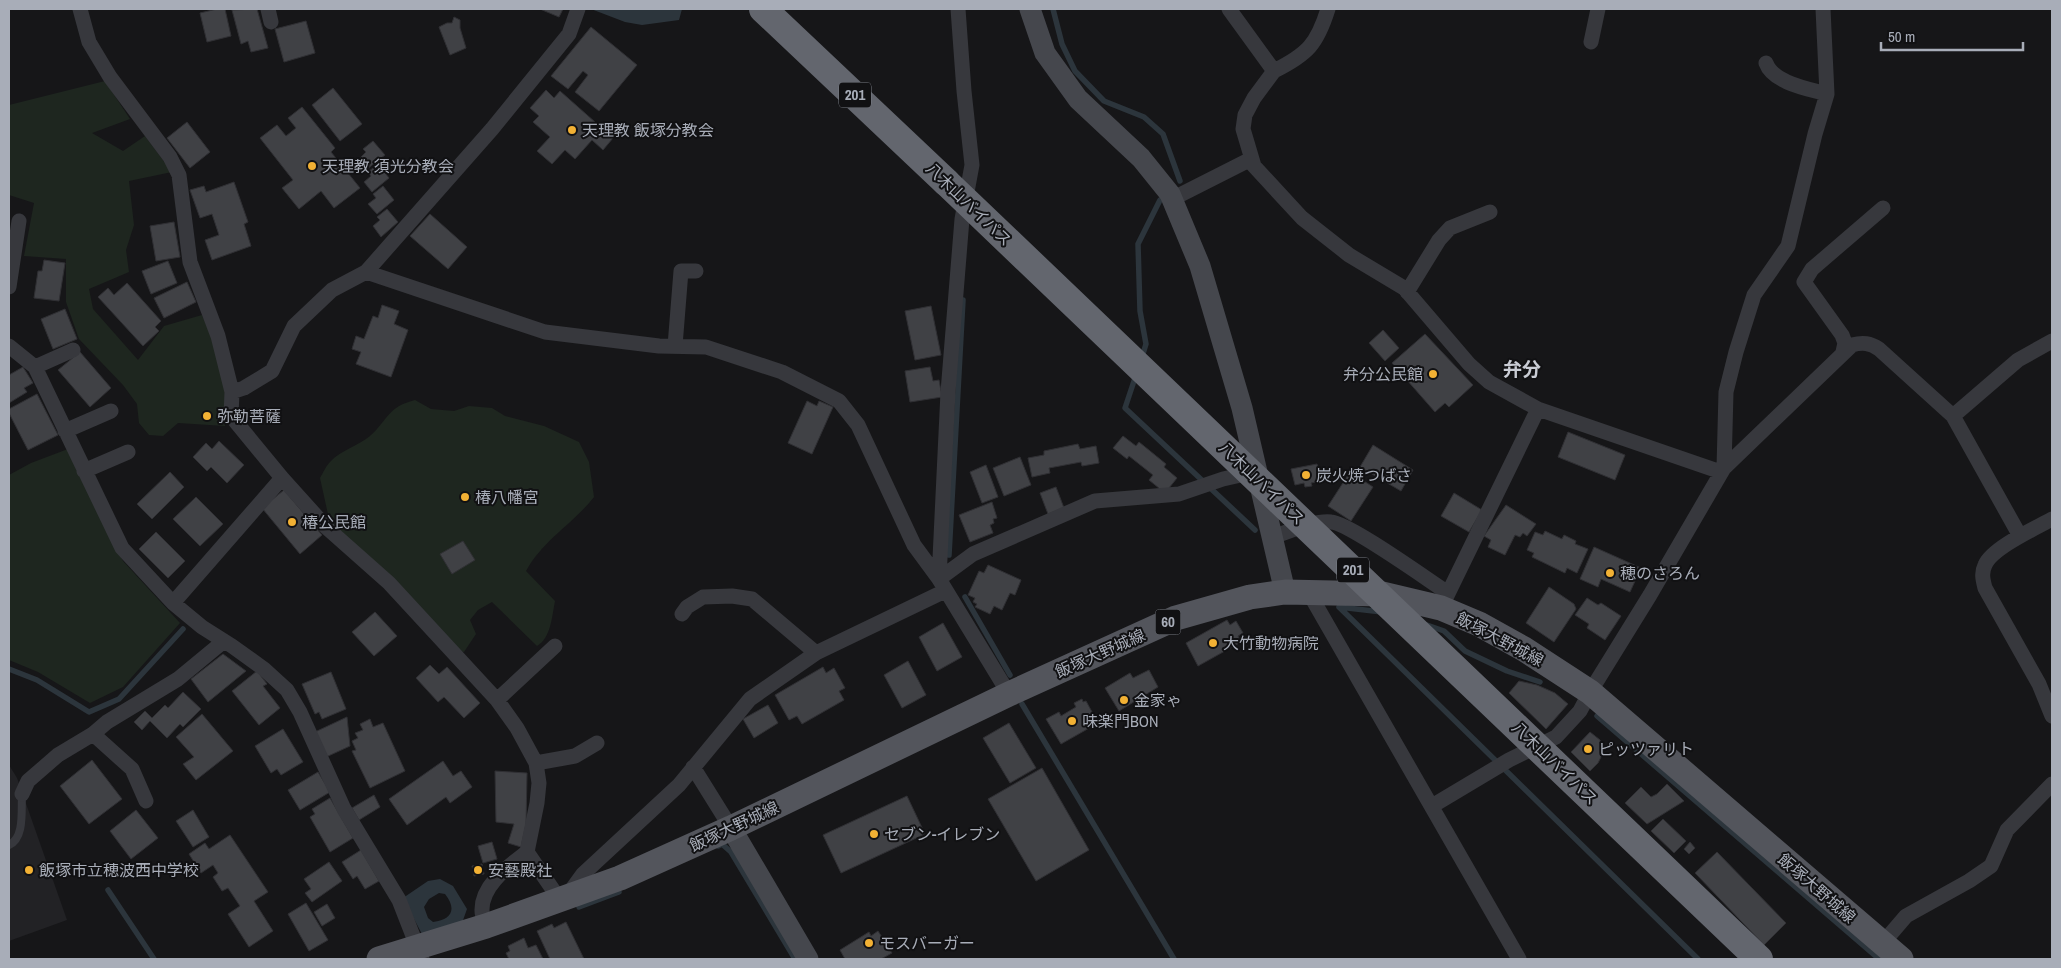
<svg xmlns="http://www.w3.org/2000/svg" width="2061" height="968" viewBox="0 0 2061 968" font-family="'Archivo Narrow','Noto Sans JP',sans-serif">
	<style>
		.built { fill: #222225 }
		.green { fill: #1e261f }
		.water { fill: #2c353c; fill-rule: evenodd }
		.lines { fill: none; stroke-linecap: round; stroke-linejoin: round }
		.stream { stroke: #2c353c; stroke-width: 5.5 }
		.building { fill: #404145; stroke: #303034 }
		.lane { stroke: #37383d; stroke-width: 8 }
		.street { stroke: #37383d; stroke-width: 15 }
		.secondary { stroke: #45474d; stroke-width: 21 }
		.primary { stroke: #53555c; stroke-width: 25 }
		.highway { stroke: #63666e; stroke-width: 28 }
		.highway-bridge { stroke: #63666e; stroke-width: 28 }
		.poi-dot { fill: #f2b134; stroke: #111113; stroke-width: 2 }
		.labels { text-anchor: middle; stroke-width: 4; stroke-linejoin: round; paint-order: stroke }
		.shield { fill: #111113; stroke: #7b7e86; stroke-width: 1 }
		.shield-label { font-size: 15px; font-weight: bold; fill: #a8adb8 }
		.poi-label { font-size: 16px; fill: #a8adb8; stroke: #111113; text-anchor: start }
		.street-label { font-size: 16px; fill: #a8adb8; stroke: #111113 }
		.quarter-label { font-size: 19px; font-weight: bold; fill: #c9ccd4; stroke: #111113 }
	</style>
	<rect width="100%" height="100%" fill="#161618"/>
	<path class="built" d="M 9,765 L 17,778 L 67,920 L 9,941 Z"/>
	<path class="green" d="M 105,81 L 130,119 L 92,133 L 123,151 L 145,136 L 172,172 L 129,181 L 134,225 L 126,250 L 129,272 L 89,289 L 93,309 L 138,360 L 164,326 L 202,315 L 217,350 L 227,392 L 225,426 L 178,423 L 163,436 L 149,435 L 139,423 L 137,404 L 123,385 L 79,339 L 66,302 L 66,259 L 24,256 L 34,203 L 9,195 L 9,105 Z
		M 415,400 L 431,409 L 454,411 L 469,406 L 492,408 L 505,416 L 544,426 L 579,442 L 589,462 L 594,497 C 573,524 543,540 526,571 L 555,601 C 552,616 551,638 537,646 L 492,602 L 478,610 L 470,620 L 476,634 L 464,652 L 453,650 L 331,528 L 320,478 C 323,473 326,466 330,462 C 341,450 358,446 370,436 C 388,420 387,407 415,400 Z
		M 68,449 L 123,561 L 180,623 L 123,687 L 90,703 L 38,672 L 9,660 L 9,475 L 31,463 Z"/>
	<path class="water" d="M 591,9 L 682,9 L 679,20 L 642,25 L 625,22 Z
		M 440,879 L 453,886 L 467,909 L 462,923 L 423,936 L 403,898 L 428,881 ZM 439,893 L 445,894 C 457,909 452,920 433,922 L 428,918 L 424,907 L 429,899 Z"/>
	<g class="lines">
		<path class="stream" d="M 1053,9 L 1062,44 L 1075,71 L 1104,101 L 1144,117 L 1163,134 L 1180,181
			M 1142,357 L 1146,344 L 1140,311 L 1138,244 L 1160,200
			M 1136,375 L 1125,408 L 1255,530
			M 949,555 L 963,300
			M 965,597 L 1010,675
			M 1339,607 L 1698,959
			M 1339,607 L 1382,612
			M 1424,624 L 1444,631 L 1465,651 L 1507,671 L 1540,682
			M 9,669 L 37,680 L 89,712 L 119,699 L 183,629
			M 1022,704 L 1174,959
			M 1597,716 L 1879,959
			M 718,846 L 722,844 L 731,852 L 795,959
			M 108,890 L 154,959
			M 579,907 L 619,892"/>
	</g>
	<path class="building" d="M 217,9 L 225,9 L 231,36 L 207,42 L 200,13 Z
		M 257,9 L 268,48 L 251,52 L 248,41 L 241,44 L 232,10 Z
		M 540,9 L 563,9 L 559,17 Z
		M 454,17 L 460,20 L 460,28 L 466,48 L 450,55 L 439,27 L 447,23 L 452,23 Z
		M 306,21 L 315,53 L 284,62 L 275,29 Z
		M 591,27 L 637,65 L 599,111 L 575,92 L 588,75 L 583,71 L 568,89 L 551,76 Z
		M 333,88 L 362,124 L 340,141 L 312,105 Z
		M 546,90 L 554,98 L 560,91 L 613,138 L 603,150 L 592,140 L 575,159 L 565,150 L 552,164 L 537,151 L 550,137 L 533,122 L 539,116 L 530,108 Z
		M 302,107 L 335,148 L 331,152 L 360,188 L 334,208 L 321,191 L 299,209 L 282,188 L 293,180 L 260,138 L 277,125 L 286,136 L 296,128 L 288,118 Z
		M 187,122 L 210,152 L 190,168 L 167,138 Z
		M 373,141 L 385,155 L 367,169 L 359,159 L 366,152 L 363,149 Z
		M 378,164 L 389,178 L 372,192 L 364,182 L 371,176 L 368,172 Z
		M 234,182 L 248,222 L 244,224 L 251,246 L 212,260 L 205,240 L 219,235 L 212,214 L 200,218 L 190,190 L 204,186 L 206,192 Z
		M 383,186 L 394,200 L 377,214 L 368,204 L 376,198 L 373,194 Z
		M 387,209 L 398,222 L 381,237 L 373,226 L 380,220 L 377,217 Z
		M 430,214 L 467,247 L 448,269 L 410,236 Z
		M 174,222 L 180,257 L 156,261 L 150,226 Z
		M 44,260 L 65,263 L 59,301 L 34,298 L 38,271 L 42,271 Z
		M 168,261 L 177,283 L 151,294 L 142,271 Z
		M 187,282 L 196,302 L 164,318 L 154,298 Z
		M 127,283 L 161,321 L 155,327 L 159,331 L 143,346 L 98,297 L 108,288 L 114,295 Z
		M 382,305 L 399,311 L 394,324 L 408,330 L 391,377 L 356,364 L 361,352 L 352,349 L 356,336 L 364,339 L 373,316 L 378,318 Z
		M 931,306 L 941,355 L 915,360 L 905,311 Z
		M 65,309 L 77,339 L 53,349 L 41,319 Z
		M 1383,330 L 1399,348 L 1385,361 L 1369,343 Z
		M 1425,334 L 1473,385 L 1449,407 L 1445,403 L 1435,412 L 1392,363 Z
		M 80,352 L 111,388 L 90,407 L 58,370 Z
		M 23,367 L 33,383 L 24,388 L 27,392 L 9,403 L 9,375 Z
		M 930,367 L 933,381 L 939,380 L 942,397 L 910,402 L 905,371 Z
		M 37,394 L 58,435 L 28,450 L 9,413 L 9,409 Z
		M 807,401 L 817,406 L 819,401 L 833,407 L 812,454 L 788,443 Z
		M 1568,432 L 1625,455 L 1615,480 L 1558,457 Z
		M 1123,436 L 1136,446 L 1139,442 L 1166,464 L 1164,467 L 1177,478 L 1165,493 L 1149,480 L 1153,475 L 1129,456 L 1127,459 L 1113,448 Z
		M 219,441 L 244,465 L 227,483 L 211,467 L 207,471 L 193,457 L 206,443 L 212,449 Z
		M 1078,444 L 1080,449 L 1096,446 L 1099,463 L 1082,466 L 1081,462 L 1049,468 L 1050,473 L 1032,477 L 1028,458 L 1044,455 L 1044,451 Z
		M 1373,445 L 1413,470 L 1401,491 L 1360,467 Z
		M 1020,457 L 1031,485 L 1004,496 L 993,468 Z
		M 1317,464 L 1321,481 L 1311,483 L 1312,486 L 1305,487 L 1304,483 L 1295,485 L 1291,469 Z
		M 986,465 L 998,497 L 982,503 L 970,472 Z
		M 170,472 L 184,487 L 152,519 L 137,504 Z
		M 1350,472 L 1373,487 L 1351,521 L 1328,506 Z
		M 1056,487 L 1064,508 L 1048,514 L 1040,493 Z
		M 284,490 L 322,535 L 300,554 L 262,508 Z
		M 1454,493 L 1482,510 L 1469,532 L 1441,516 Z
		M 196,497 L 223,524 L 200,546 L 173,519 Z
		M 992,502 L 997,518 L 993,519 L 994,523 L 990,525 L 993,533 L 970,542 L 959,515 Z
		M 1506,505 L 1536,524 L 1527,536 L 1523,533 L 1520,537 L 1515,535 L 1505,555 L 1488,547 L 1491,540 L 1484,536 Z
		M 1545,531 L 1562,539 L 1564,535 L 1576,541 L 1575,544 L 1588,549 L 1577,573 L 1567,568 L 1565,573 L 1532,557 L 1534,553 L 1527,550 L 1535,532 L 1543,535 Z
		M 156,532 L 185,561 L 168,578 L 139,549 Z
		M 463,541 L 475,560 L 452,574 L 440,554 Z
		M 1594,547 L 1641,568 L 1630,592 L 1601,579 L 1598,587 L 1580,579 Z
		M 988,565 L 1021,580 L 1015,595 L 1010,593 L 1002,610 L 994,606 L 990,614 L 975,607 L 977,604 L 973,602 L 975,598 L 968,595 L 979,571 L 984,573 Z
		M 1549,587 L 1574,604 L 1576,609 L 1554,642 L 1526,623 Z
		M 1587,598 L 1598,605 L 1601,603 L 1621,616 L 1605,640 L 1587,628 L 1589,624 L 1575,615 Z
		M 375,612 L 397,636 L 374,656 L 352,632 Z
		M 1227,620 L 1230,625 L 1236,621 L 1243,633 L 1238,636 L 1241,642 L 1198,666 L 1186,643 Z
		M 943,623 L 962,657 L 937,671 L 919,637 Z
		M 223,654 L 246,671 L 208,702 L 191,679 Z
		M 908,661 L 926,695 L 902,708 L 884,675 Z
		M 430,665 L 439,674 L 447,667 L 480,703 L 464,718 L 444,697 L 438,702 L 416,678 Z
		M 823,667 L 826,673 L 834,668 L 845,688 L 839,691 L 844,700 L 802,724 L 797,716 L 789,720 L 775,695 Z
		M 1149,670 L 1158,687 L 1119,711 L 1105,688 L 1130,673 L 1133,678 Z
		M 257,671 L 267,684 L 263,686 L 280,708 L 259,725 L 232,691 Z
		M 331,672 L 346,709 L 322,719 L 319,712 L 315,714 L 302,684 Z
		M 1519,681 L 1537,685 L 1555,693 L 1568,704 L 1546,729 L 1509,693 Z
		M 183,692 L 201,709 L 183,727 L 180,724 L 167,738 L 150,721 L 142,730 L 134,722 L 145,711 L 152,718 L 165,705 L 168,708 Z
		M 1082,699 L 1083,702 L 1086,701 L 1098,723 L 1061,744 L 1046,719 L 1059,712 L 1061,716 L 1076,707 L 1074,703 Z
		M 768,705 L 778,723 L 754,738 L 743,719 Z
		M 202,714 L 233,751 L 196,780 L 183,764 L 194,757 L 176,737 Z
		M 347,717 L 350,746 L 326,757 L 315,732 Z
		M 370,719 L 373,727 L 383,723 L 405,771 L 370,788 L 352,751 L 356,750 L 352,741 L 358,738 L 355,733 L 363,730 L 360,724 Z
		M 1009,723 L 1036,768 L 1010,783 L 983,738 Z
		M 283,729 L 303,762 L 281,775 L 277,769 L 271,773 L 255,746 Z
		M 1590,732 L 1600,740 L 1603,753 L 1598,763 L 1590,771 L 1571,752 Z
		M 92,760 L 122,799 L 89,824 L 60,786 Z
		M 443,761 L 453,776 L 461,771 L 472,787 L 450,803 L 446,797 L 407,825 L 389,799 Z
		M 1042,768 L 1089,850 L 1036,881 L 988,799 Z
		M 495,771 L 527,773 L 526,824 L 521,847 L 508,843 L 514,824 L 496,822 Z
		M 318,772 L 330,792 L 300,810 L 288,790 Z
		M 1667,784 L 1684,801 L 1647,824 L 1625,803 L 1641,787 L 1651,797 L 1657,794 Z
		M 374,795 L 380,807 L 359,820 L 352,808 Z
		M 907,796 L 925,834 L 841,873 L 823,835 Z
		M 330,798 L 353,838 L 330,852 L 310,817 L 315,814 L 312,809 Z
		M 136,810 L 158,838 L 131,859 L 110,831 Z
		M 193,810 L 209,837 L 193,847 L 176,821 Z
		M 1663,819 L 1686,841 L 1674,853 L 1651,831 Z
		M 230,835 L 268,892 L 254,901 L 273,931 L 249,947 L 228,914 L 240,906 L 228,888 L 222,891 L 213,877 L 218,873 L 213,865 L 201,873 L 189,854 L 205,843 L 209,849 Z
		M 492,842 L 497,859 L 483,863 L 478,846 Z
		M 1690,842 L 1695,848 L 1689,854 L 1684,849 Z
		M 361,850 L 379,881 L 365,889 L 357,876 L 353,879 L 342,862 Z
		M 1717,852 L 1786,923 L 1764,945 L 1695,873 Z
		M 329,862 L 342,881 L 312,902 L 305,893 L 311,889 L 304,879 Z
		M 482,864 L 484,874 L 474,876 L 472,866 Z
		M 306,903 L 328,940 L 309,951 L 288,914 Z
		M 327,904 L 335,918 L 322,926 L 314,912 Z
		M 566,922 L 584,959 L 550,959 L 537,931 L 552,924 L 554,928 Z
		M 878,931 L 892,953 L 881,959 L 845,959 L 840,950 L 869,932 L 871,936 Z
		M 524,938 L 528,948 L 536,945 L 543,959 L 509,959 L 506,953 L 510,951 L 508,946 Z"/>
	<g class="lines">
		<path class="lane" d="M 9,845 C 25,838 21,810 22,794"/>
		<path class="street" d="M 80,9 L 89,42 L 110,77 L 170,157 L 179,175 L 190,262 L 218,336 L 232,392 L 231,416 L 282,478 L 173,603 L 202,627 L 232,646 L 264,669 L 287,690 L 300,712 L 344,809 L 399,900 L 422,959
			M 268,9 L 271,22
			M 1229,9 L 1274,71 L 1254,98 L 1245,115 L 1243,129 L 1254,166 L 1302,218 L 1349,255 L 1404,288 L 1469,364 L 1489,382 L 1538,409 L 1721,472
			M 1591,42 L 1598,9
			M 1766,63 C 1773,83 1809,89 1827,94
			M 1274,71 C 1308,54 1317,44 1328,9
			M 1172,199 L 1251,159
			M 366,272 L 545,332 L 659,346 L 706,347 L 782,372 L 839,401 L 858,425 L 914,545 L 939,579 L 1009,694
			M 9,287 L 19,221
			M 1407,292 L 1439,240 L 1450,228 L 1490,212
			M 9,346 L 35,367 L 122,548 L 173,603
			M 675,346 L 681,271 L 696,271
			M 1843,352 L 1845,343 L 1842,335 L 1804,282 L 1812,269 L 1883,208
			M 35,367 L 73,350
			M 232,392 L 244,388 L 272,371 L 294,326 L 332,290 L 366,272 L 492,129 L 569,34 L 578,9
			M 1953,416 L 2018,360 L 2052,341
			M 65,431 L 111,411
			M 1724,468 L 1726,392 L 1736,352 L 1754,295 L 1788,246 L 1815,134 L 1827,94 L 1823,9
			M 84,471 L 128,452
			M 282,478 L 327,528 L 389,583 L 497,700 L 517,728 L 536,763 L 539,783 L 537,803 L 527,852 L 560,900
			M 2052,519 C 2036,528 1992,548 1985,565 C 1981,573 1983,580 1985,588 L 2039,684 L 2052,716
			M 1272,537 C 1288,532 1315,520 1331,522 C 1349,523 1428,580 1448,593
			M 939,579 L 948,392 L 962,219 L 972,165 L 964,91 L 958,9
			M 939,579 L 973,554 L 1095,501 L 1179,494 L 1223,479 L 1254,472
			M 1309,593 L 1519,959
			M 1441,608 L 1538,409
			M 682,614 L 687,607 L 703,597 L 732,596 L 752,599 L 816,653
			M 497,700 L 555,646
			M 93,734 L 132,769 L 146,801
			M 536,763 L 575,756 L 597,743
			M 693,767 L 731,828
			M 22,794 L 28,781 L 58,755 L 93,734 L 107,722 L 178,679 L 224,641
			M 1432,806 L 1509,760 L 1556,737 L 1580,711 L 1590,692 L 1650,595 L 1724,468 L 1852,345 C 1863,342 1870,343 1879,349 L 1953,416 L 2020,536
			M 567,896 L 583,874 L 679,785 L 750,699 L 816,653 L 945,591
			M 486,926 C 485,922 482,916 482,911 C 481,885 509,866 527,852
			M 1882,944 L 1906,916 L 1969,881 L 1991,866 L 2007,830 L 2052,784"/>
		<path class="secondary" d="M 1030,9 L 1045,53 L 1078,99 L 1141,158 L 1170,194 L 1200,266 L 1242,408 L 1285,592
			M 731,828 L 808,959"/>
		<path class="primary" d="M 379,959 L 486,926 L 620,878 L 731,828 L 1009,694 L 1176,618 L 1250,597 L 1285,592 L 1382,594 L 1441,608 L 1479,624 L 1524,649 L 1590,692 L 1901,959"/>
		<path class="highway" d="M 763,9 L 946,182"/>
		<path class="highway-bridge" d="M 946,182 L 1759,959"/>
	</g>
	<g class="poi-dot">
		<circle cx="572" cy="130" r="5"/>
		<circle cx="312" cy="166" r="5"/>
		<circle cx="1433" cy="374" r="5"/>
		<circle cx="207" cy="416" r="5"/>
		<circle cx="1306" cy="475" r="5"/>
		<circle cx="465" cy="497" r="5"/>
		<circle cx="292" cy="522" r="5"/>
		<circle cx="1610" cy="573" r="5"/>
		<circle cx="1213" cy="643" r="5"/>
		<circle cx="1124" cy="700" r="5"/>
		<circle cx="1072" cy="721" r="5"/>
		<circle cx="1588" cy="749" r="5"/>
		<circle cx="874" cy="834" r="5"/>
		<circle cx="29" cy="870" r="5"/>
		<circle cx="478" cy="870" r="5"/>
		<circle cx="869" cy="943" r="5"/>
	</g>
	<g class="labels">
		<g class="shield">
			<rect x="839" y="82.5" width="32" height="25" rx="4"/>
			<rect x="1337" y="557.5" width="32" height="25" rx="4"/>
			<rect x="1155.5" y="609.5" width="25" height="25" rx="4"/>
		</g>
		<g class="shield-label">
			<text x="855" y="100">201</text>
			<text x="1353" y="575">201</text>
			<text x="1168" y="627">60</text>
		</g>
		<g class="poi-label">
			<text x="582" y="136">天理教 飯塚分教会</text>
			<text x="322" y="172">天理教 須光分教会</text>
			<text x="1423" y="380" text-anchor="end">弁分公民館</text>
			<text x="217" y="422">弥勒菩薩</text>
			<text x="1316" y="481">炭火焼つばさ</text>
			<text x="475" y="503">椿八幡宮</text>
			<text x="302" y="528">椿公民館</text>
			<text x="1620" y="579">穂のさろん</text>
			<text x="1223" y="649">大竹動物病院</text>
			<text x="1134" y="706">金家ゃ</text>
			<text x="1082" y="727">味楽門BON</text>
			<text x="1598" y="755">ピッツァリト</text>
			<text x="884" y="840">セブン-イレブン</text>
			<text x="39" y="876">飯塚市立穂波西中学校</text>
			<text x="488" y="876">安藝殿社</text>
			<text x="879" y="949">モスバーガー</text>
		</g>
		<g class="street-label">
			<text transform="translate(969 204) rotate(44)" y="6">八木山バイパス</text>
			<text transform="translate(1262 483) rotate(44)" y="6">八木山バイパス</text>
			<text transform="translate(1500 639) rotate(28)" y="6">飯塚大野城線</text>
			<text transform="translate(1100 653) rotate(-24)" y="6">飯塚大野城線</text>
			<text transform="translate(1555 763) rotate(44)" y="6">八木山バイパス</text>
			<text transform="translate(734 826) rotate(-25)" y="6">飯塚大野城線</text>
			<text transform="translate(1817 888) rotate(41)" y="6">飯塚大野城線</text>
		</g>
		<g class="quarter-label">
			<text x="1522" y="376">弁分</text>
		</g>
	</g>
	<rect width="2061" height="968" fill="none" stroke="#a8adb8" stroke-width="20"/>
	<path d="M1881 42v8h142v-8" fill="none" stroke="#a8adb8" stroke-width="2.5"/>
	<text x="1888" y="42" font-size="15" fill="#a8adb8" stroke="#111113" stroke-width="4" paint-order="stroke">50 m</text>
</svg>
